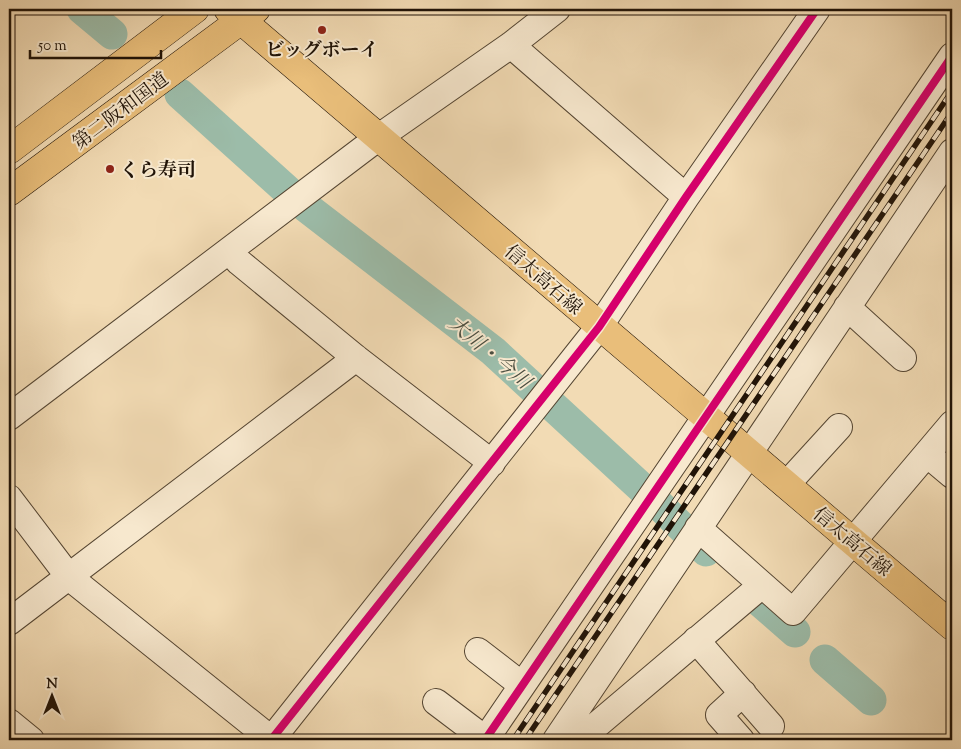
<svg xmlns="http://www.w3.org/2000/svg" width="961" height="749" viewBox="0 0 961 749" font-family="'Sorts Mill Goudy','Noto Serif JP',serif">
	<style>
		.lines { fill: none; stroke-linecap: round; stroke-linejoin: round }
		.river { stroke: #9cbca9; stroke-width: 31 }
		.minor-casing { stroke: #544532; stroke-width: 28 }
		.major-casing { stroke: #201307; stroke-width: 29 }
		.highway-casing { stroke: #201307; stroke-width: 29 }
		.minor { stroke: #f7e8ce; stroke-width: 26 }
		.major { stroke: #e9be7a; stroke-width: 28 }
		.highway { stroke: #e9be7a; stroke-width: 28 }
		.rail-casing { stroke: #201307; stroke-width: 5.5 }
		.rail { stroke: #f7e8ce; stroke-width: 4; stroke-dasharray: 11; stroke-linecap: butt }
		.cycleway-casing { stroke: #f7e8ce; stroke-width: 11 }
		.cycleway { stroke: #d6006c; stroke-width: 8 }
		.poi-dot { fill: #8f2418; stroke: #f7e8ce; stroke-width: 2 }
		.labels { text-anchor: middle; stroke-width: 4; stroke-linejoin: round; paint-order: stroke }
		.poi-label { font-size: 19px; font-weight: bold; fill: #201307; stroke: #f7e8ce }
		.street-label { font-size: 19px; fill: #201307; stroke: #f7e8ce }
		.water-label { font-size: 20px; font-style: italic; fill: #4b4e40; stroke: #f7e8ce }
	</style>
	<rect width="100%" height="100%" fill="#f2dbb4"/>
	<filter id="stains"><feTurbulence type="fractalNoise" baseFrequency=".004" numOctaves="4"/><feColorMatrix values="0 0 0 0 .2 0 0 0 0 .09 0 0 0 0 .02 0 0 0 .5 -.17"/></filter>
	<radialGradient id="worn" r=".72"><stop offset=".6" stop-color="#630" stop-opacity="0"/><stop offset="1" stop-color="#630" stop-opacity=".3"/></radialGradient>
	<g class="lines">
		<path class="river" d="M 82,9 L 112,34
			M 180,94 L 290,193
			M 306,207 L 493,351 L 645,491 L 706,551
			M 756,598 L 795,632
			M 825,660 L 871,700"/>
		<defs>
			<path id="minor" d="M 511,45 L 686,197
				M 229,251 L 239,262 L 356,358 L 492,463
				M 847,307 L 903,358
				M 9,417 L 379,137 L 511,45 L 557,9
				M 927,454 L 952,475
				M 786,485 L 839,427
				M 9,498 L 69,577 L 272,740
				M 698,528 L 793,612 L 952,424
				M 9,622 L 356,358
				M 696,640 L 771,726
				M 478,651 L 522,685
				M 436,702 L 485,739
				M 9,722 L 31,740
				M 271,740 L 599,327 L 686,197 L 817,9
				M 485,740 L 952,56
				M 556,740 L 952,152
				M 579,740 L 762,585
				M 741,740 L 719,715 L 743,693"/>
			<path id="major" d="M 228,9 L 952,626"/>
			<path id="highway" d="M 9,150 L 195,9
				M 9,192 L 256,9"/>
		</defs>
		<use href="#minor" class="minor-casing"/>
		<use href="#major" class="major-casing"/>
		<use href="#highway" class="highway-casing"/>
		<use href="#minor" class="minor"/>
		<use href="#major" class="major"/>
		<use href="#highway" class="highway"/>
		<defs>
			<path id="rail" d="M 513,740 L 952,91
				M 525,740 L 952,112"/>
		</defs>
		<use href="#rail" class="rail-casing"/>
		<use href="#rail" class="rail"/>
		<defs>
			<path id="cycleway" d="M 271,740 L 599,327 L 686,197 L 817,9
				M 485,740 L 952,56"/>
		</defs>
		<use href="#cycleway" class="cycleway-casing"/>
		<use href="#cycleway" class="cycleway"/>
	</g>
	<g class="poi-dot">
		<circle cx="322" cy="30" r="5"/>
		<circle cx="110" cy="169" r="5"/>
	</g>
	<g class="labels">
		<g class="poi-label">
			<text x="322" y="56">ビッグボーイ</text>
			<text x="120" y="176" text-anchor="start">くら寿司</text>
		</g>
		<g class="street-label">
			<text transform="translate(120 110) rotate(-37)" y="7">第二阪和国道</text>
			<text transform="translate(544 279) rotate(41)" y="7">信太高石線</text>
			<text transform="translate(853 541) rotate(40)" y="7">信太高石線</text>
		</g>
		<g class="water-label">
			<text transform="translate(490 352) rotate(40)" y="7">大川・今川</text>
		</g>
	</g>
	<rect width="961" height="749" fill="none" stroke="#f2dbb4" stroke-width="30"/>
	<rect x="10" y="10" width="941" height="729" fill="none" stroke="#201307" stroke-width="2.5"/>
	<rect x="15" y="15" width="931" height="719" fill="none" stroke="#201307"/>
	<g transform="translate(52 696)" stroke="#f7e8ce" stroke-width="4" paint-order="stroke">
	<path d="M0-4L9 19L0 12L-9 19Z" fill="#201307"/>
	<text y="-8" font-size="14" font-weight="bold" text-anchor="middle" fill="#201307">N</text>
	</g>
	<path d="M30 50v8h131v-8" fill="none" stroke="#201307" stroke-width="2.5"/>
	<text x="38" y="50" font-size="15" fill="#201307" stroke="#f7e8ce" stroke-width="4" paint-order="stroke">50 m</text>
	<rect width="100%" height="100%" filter="url(#stains)"/>
	<rect width="100%" height="100%" fill="url(#worn)"/>
</svg>
